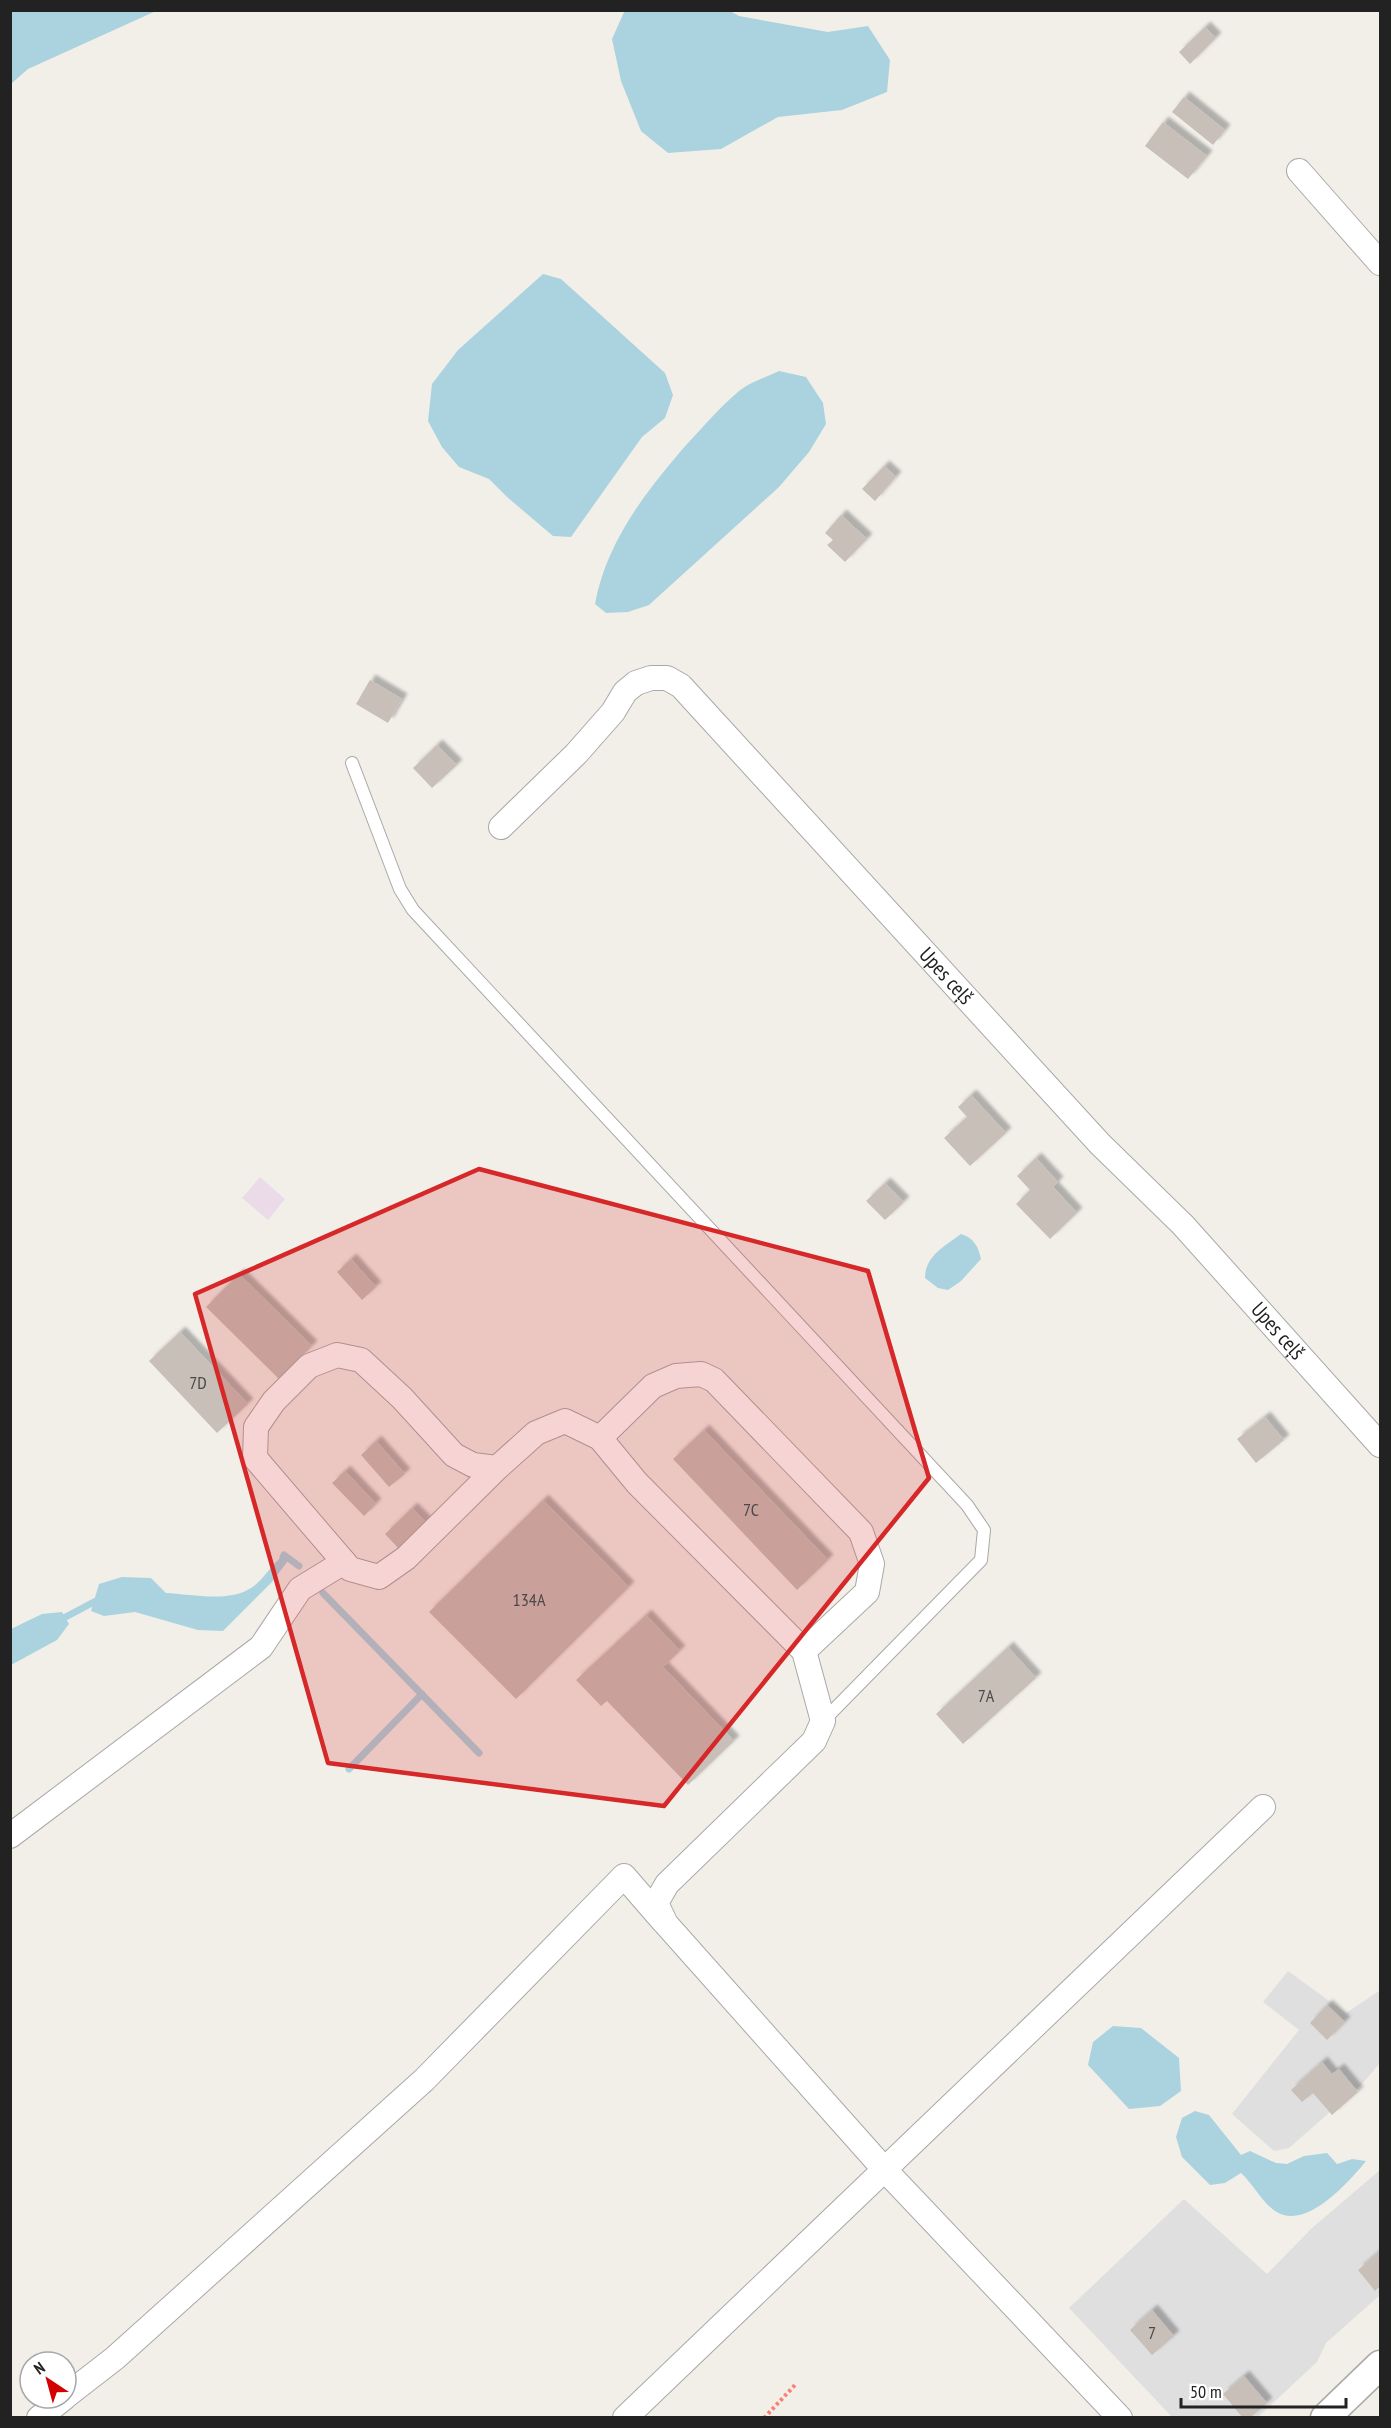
<svg xmlns="http://www.w3.org/2000/svg" width="1391" height="2428" viewBox="0 0 1391 2428" font-family="'PT Sans Narrow',sans-serif">
	<style>
		.residential { fill: #e0dfdf }
		.industrial { fill: #ebdbe8 }
		.water { fill: #aad3df }
		.lines { fill: none; stroke-linecap: round; stroke-linejoin: round }
		.stream { stroke: #aad3df; stroke-width: 7 }
		.building { fill: #c7bfb8; filter: url(#shadow) }
		.service-casing { stroke: #a9a9a9; stroke-width: 14 }
		.minor-casing { stroke: #a9a9a9; stroke-width: 26 }
		.tertiary-casing { stroke: #a9a9a9; stroke-width: 31 }
		.path { stroke: #fa8072; stroke-width: 4; stroke-dasharray: 3 3; stroke-linecap: butt }
		.service { stroke: #fff; stroke-width: 12 }
		.minor { stroke: #fff; stroke-width: 24 }
		.tertiary { stroke: #fff; stroke-width: 28 }
		.marked { fill: #d62828; fill-opacity: 0.2; stroke: #d62828; stroke-width: 4.5; stroke-linejoin: round }
		.labels { text-anchor: middle; stroke-width: 6; stroke-linejoin: round; paint-order: stroke }
		.number-label { font-size: 18px; fill: #4b4948 }
		.street-label { font-size: 21px; fill: #222; stroke: #fff }
	</style>
	<defs>
		<filter id="shadow"><feDropShadow dx="5.5" dy="-5.5" stdDeviation="1.5" flood-color="#0004"/></filter>
	</defs>
	<rect width="100%" height="100%" fill="#f2efe9"/>
	<path class="residential" d="M 1288,1971 L 1346,2013 L 1379,1991 L 1380,1994 L 1380,2063 L 1363,2083 L 1289,2148 L 1274,2151 L 1232,2114 L 1299,2030 L 1263,2002 Z
		M 1380,2170 L 1380,2295 L 1326,2343 L 1317,2362 L 1258,2417 L 1172,2417 L 1069,2308 L 1184,2199 L 1267,2274 L 1312,2228 Z"/>
	<path class="industrial" d="M 260,1177 L 285,1199 L 268,1220 L 242,1198 Z"/>
	<path class="water" d="M 11,10 L 156,10 L 156,11 L 28,69 L 11,84 Z
		M 625,10 L 730,11 L 739,16 L 828,32 L 868,26 L 890,60 L 887,92 L 842,110 L 778,117 L 721,149 L 668,153 L 641,131 L 621,81 L 612,39 Z
		M 543,274 L 561,279 L 665,373 L 673,395 L 665,418 L 642,437 L 571,537 L 553,536 L 507,497 L 489,479 L 459,467 L 442,447 L 428,421 L 432,384 L 458,350 Z
		M 779,371 L 806,377 L 823,403 L 826,424 L 809,452 L 779,487 L 649,605 L 628,612 L 606,613 L 595,604 C 606,542 647,490 687,444 C 704,426 720,407 739,391 C 750,382 767,377 779,371 Z
		M 961,1234 C 974,1238 978,1246 981,1259 L 961,1281 L 948,1290 L 938,1288 L 925,1278 C 925,1256 945,1246 961,1234 Z
		M 284,1555 L 290,1558 L 272,1582 L 223,1631 L 198,1630 L 135,1612 L 104,1616 L 91,1611 L 99,1584 L 122,1577 L 151,1578 L 166,1593 C 191,1594 228,1603 251,1588 C 264,1580 271,1564 284,1555 Z
		M 62,1612 L 69,1624 L 57,1640 L 11,1665 L 11,1629 L 42,1614 Z
		M 1113,2026 L 1141,2028 L 1179,2058 L 1181,2091 L 1160,2106 L 1129,2109 L 1088,2065 L 1093,2042 Z
		M 1195,2111 L 1209,2115 L 1241,2155 L 1250,2151 L 1276,2163 L 1287,2164 L 1304,2156 L 1327,2153 L 1337,2164 L 1352,2159 L 1366,2161 C 1349,2182 1305,2232 1275,2211 C 1261,2201 1253,2184 1241,2173 L 1225,2183 L 1210,2185 L 1182,2157 L 1176,2137 L 1182,2118 Z"/>
	<g class="lines">
		<path class="stream" d="M 283,1557 L 284,1555 L 299,1566
			M 323,1593 L 479,1753
			M 58,1621 L 94,1602 L 102,1600
			M 349,1769 L 422,1694"/>
	</g>
	<path class="building" d="M 1205,27 L 1216,38 L 1190,64 L 1179,52 Z
		M 1184,97 L 1225,130 L 1213,145 L 1172,112 Z
		M 1163,122 L 1207,156 L 1188,179 L 1145,146 Z
		M 884,466 L 896,477 L 875,501 L 862,489 Z
		M 841,515 L 867,539 L 845,562 L 827,545 L 833,540 L 825,533 Z
		M 370,680 L 402,699 L 388,723 L 356,704 Z
		M 437,745 L 457,765 L 432,788 L 413,768 Z
		M 971,1095 L 1006,1133 L 970,1166 L 944,1138 L 967,1117 L 958,1107 Z
		M 1036,1158 L 1058,1182 L 1053,1187 L 1077,1213 L 1050,1239 L 1016,1204 L 1030,1190 L 1017,1176 Z
		M 885,1183 L 904,1202 L 885,1220 L 866,1201 Z
		M 351,1259 L 376,1287 L 362,1300 L 337,1272 Z
		M 239,1274 L 312,1346 L 279,1379 L 206,1307 Z
		M 180,1332 L 248,1404 L 217,1433 L 149,1361 Z
		M 1265,1417 L 1284,1440 L 1256,1463 L 1237,1439 Z
		M 704,1430 L 828,1560 L 797,1590 L 673,1459 Z
		M 376,1441 L 405,1474 L 389,1487 L 361,1455 Z
		M 345,1471 L 376,1504 L 364,1516 L 332,1483 Z
		M 543,1500 L 629,1587 L 516,1699 L 429,1612 Z
		M 412,1508 L 427,1523 L 399,1549 L 385,1534 Z
		M 646,1615 L 680,1651 L 663,1667 L 734,1741 L 688,1785 L 607,1701 L 601,1706 L 576,1680 Z
		M 1008,1647 L 1036,1678 L 963,1744 L 936,1714 Z
		M 1327,2005 L 1345,2022 L 1327,2040 L 1310,2023 Z
		M 1322,2062 L 1332,2074 L 1339,2069 L 1358,2092 L 1332,2115 L 1313,2093 L 1302,2102 L 1291,2090 Z
		M 1380,2251 L 1380,2286 L 1375,2291 L 1358,2270 Z
		M 1152,2310 L 1174,2336 L 1152,2355 L 1130,2330 Z
		M 1244,2376 L 1267,2403 L 1250,2418 L 1243,2418 L 1223,2394 Z"/>
	<g class="lines">
		<defs>
			<path id="service" d="M 352,763 L 400,889 L 413,910 L 967,1505 L 984,1530 L 981,1560 L 823,1721"/>
			<g id="minor">
				<path d="M 1299,171 L 1380,263"/>
				<path id="s1" d="M 501,827 L 576,754 L 613,712 L 625,692 L 636,683 L 651,678 L 667,678 L 681,686 L 1100,1144 L 1183,1225 L 1380,1445"/>
				<path d="M 600,1438 L 653,1386 L 676,1376 L 701,1374 L 714,1380 L 861,1532 L 872,1564 L 867,1592 L 804,1651"/>
				<path d="M 497,1468 L 473,1465 L 454,1455 L 402,1398 L 361,1360 L 337,1355 L 309,1366 L 274,1401 L 256,1427 L 255,1458 L 350,1569 L 379,1577 L 406,1558 L 497,1468 L 536,1433 L 565,1421 L 600,1438 L 637,1483 L 804,1651 L 823,1721 L 814,1741 L 667,1884 L 656,1903 L 666,1924 L 884,2169 L 1120,2418"/>
				<path d="M 10,1836 L 261,1647 L 300,1589 L 344,1562"/>
				<path d="M 66,2396 L 115,2358 L 424,2080 L 624,1876 L 663,1921"/>
				<path d="M 39,2418 L 64,2398"/>
				<path d="M 625,2418 L 1263,1807"/>
			</g>
			<path id="tertiary" d="M 1325,2418 L 1380,2365"/>
		</defs>
		<use href="#service" class="service-casing"/>
		<use href="#minor" class="minor-casing"/>
		<use href="#tertiary" class="tertiary-casing"/>
		<path class="path" d="M 764,2418 L 796,2384"/>
		<use href="#service" class="service"/>
		<use href="#minor" class="minor"/>
		<use href="#tertiary" class="tertiary"/>
	</g>
	<path class="marked" d="M 479,1169 L 868,1271 L 929,1478 L 664,1806 L 328,1763 L 195,1294 Z"/>
	<g class="labels">
		<g class="number-label">
			<text x="198" y="1389">7D</text>
			<text x="751" y="1516">7C</text>
			<text x="529" y="1606">134A</text>
			<text x="986" y="1702">7A</text>
			<text x="1152" y="2339">7</text>
		</g>
		<g class="street-label">
			<text dy="7" stroke="none"><textPath href="#s1" startOffset="639">Upes ceļš</textPath></text>
			<text dy="7" stroke="none"><textPath href="#s1" startOffset="1125">Upes ceļš</textPath></text>
		</g>
	</g>
	<rect width="1391" height="2428" fill="none" stroke="#222222" stroke-width="24"/>
	<g transform="translate(48 2380) rotate(324)"><circle r="28" fill="#ffffff" stroke="#a7a7a7" stroke-width="1.5"/>
	<path d="M0-4.5L10 22L0 15L-10 22Z" fill="#d40000"/>
	<text y="-9" font-size="16" font-weight="bold" text-anchor="middle" fill="#222222">N</text>
	</g>
	<path d="M1181 2398v9h165v-9" fill="none" stroke="#222222" stroke-width="3"/>
	<text x="1190" y="2398" font-size="18" fill="#222222" stroke="#ffffff" stroke-width="4.5" paint-order="stroke">50 m</text>
</svg>
